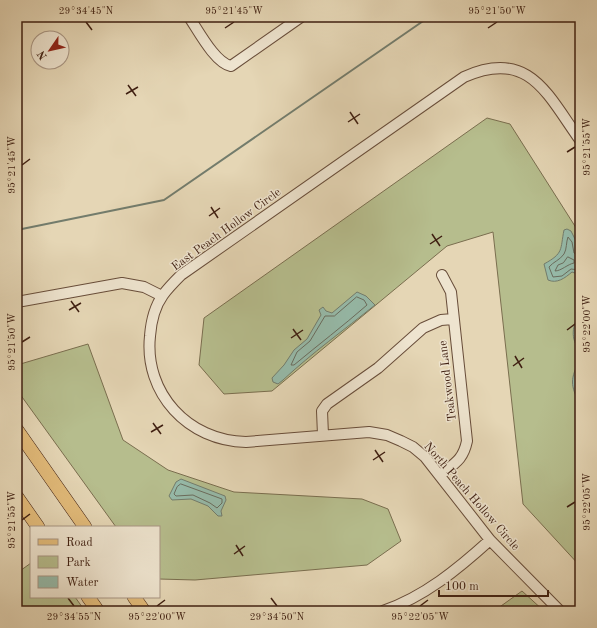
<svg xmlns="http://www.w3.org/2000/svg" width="597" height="628" viewBox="0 0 597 628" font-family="'Old Standard TT',serif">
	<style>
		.green { fill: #b6bd8d; stroke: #7a6e4f }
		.water { fill: #96baa9; stroke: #737c6c }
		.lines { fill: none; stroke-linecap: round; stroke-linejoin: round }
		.shore { stroke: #6a6c5d; stroke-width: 1 }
		.stream { stroke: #737c6c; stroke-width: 2 }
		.minor-casing { stroke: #684d3a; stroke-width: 12 }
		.major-casing { stroke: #3f1f11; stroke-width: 14 }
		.minor { stroke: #eee4cf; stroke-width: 10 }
		.major { stroke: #e2bb7a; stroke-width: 13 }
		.ticks { fill: none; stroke: #3f1f11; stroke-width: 1.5 }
		.labels { text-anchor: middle; stroke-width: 3; stroke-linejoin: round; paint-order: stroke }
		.street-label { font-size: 12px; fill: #3f1f11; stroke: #eee4cf }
		.neatline { fill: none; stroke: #3f1f11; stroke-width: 1.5 }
		.ticks-label { font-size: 10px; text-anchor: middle; fill: #3f1f11 }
	</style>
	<rect width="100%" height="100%" fill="#e5d6b5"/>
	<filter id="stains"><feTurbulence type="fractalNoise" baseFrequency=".005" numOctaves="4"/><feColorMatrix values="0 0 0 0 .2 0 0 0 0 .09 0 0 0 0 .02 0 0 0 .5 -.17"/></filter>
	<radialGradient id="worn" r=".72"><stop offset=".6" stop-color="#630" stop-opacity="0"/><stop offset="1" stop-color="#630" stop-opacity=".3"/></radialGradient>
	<path class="green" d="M 487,118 L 510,124 L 580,234 L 580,566 L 523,504 L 493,232 L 447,246 L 272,391 L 224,394 L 199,365 L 204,318 Z
		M 88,344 L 123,440 L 168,470 L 234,492 L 362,499 L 388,509 L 401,541 L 367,565 L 195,580 L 159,579 L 159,527 L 116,527 L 17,390 L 17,365 Z
		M 31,563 L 31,597 L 75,597 L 85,611 L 17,611 L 17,573 Z
		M 522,591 L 544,611 L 494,611 Z"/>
	<path class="water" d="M 567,229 L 571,231 L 576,241 L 577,252 L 580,252 L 580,275 L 572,272 C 565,278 557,284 548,280 L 544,264 C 564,253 560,250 564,230 Z
		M 357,292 L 366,296 L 375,305 C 344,330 312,353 283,380 L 278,384 L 273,382 L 272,378 L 284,365 L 294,350 L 307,339 L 321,315 L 319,310 L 323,307 L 326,311 L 332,313 Z
		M 580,312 L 580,352 C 570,337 572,327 580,312 Z
		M 580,359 L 580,405 C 570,384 570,380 580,359 Z
		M 181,479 L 225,496 L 226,500 L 221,511 L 222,516 L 218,516 L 208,506 L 191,499 L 172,500 L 169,496 L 176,482 Z"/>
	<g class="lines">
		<path class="shore" d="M 580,256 L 574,253 L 572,242 L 568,237 C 566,242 567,249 564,254 C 560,260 553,262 549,267 L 553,277 L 562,276 L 571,269 L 580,270
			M 568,257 L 574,260 L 574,263 C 568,264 561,271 555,271 L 558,265 L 563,263 Z
			M 357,297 L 364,300 L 367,305 C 343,326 318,345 294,365 L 291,365 L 297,352 L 310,341 L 325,316 L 334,316 Z
			M 181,484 L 222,499 L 222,503 L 217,508 L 210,503 L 193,495 L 176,496 L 174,494 L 177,487 Z"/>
		<path class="stream" d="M 579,17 L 580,18
			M 17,230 L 164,200 L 429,17"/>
		<defs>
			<path id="minor" d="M 189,17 C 198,30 215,63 231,66 L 301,17
				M 17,302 L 122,283 L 144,287 L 162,296
				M 323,435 L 322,411 L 327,404 L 378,368 L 423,328 L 441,320 L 453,319
				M 440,475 C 455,463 463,460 467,441 L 451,292 L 442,275
				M 383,611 C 424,597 458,569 490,540
				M 560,611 L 490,540 L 425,457 L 413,447 L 401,441 L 387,435 L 369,432 L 246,442 C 188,441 144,393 150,336 C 151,323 155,306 163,295 C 168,288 175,281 181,275 L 464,77 C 529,48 547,94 580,140"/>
			<path id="major" d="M 17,430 L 85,527
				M 17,497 L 38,527
				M 88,597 L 98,611
				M 134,597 L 144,611"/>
		</defs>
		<use href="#minor" class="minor-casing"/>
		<use href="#major" class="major-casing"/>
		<use href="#minor" class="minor"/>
		<use href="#major" class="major"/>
	</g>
	<path class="ticks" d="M 86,22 L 92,30M 225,28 L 234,22M 488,28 L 497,22M 128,85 L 136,96M 126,94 L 138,87M 350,112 L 358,124M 348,122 L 360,114M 567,152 L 575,147M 22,165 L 30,159M 211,207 L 218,218M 209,216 L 220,208M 432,234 L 440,246M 430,244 L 442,236M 71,301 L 79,312M 69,310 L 81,303M 293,329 L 301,340M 567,330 L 575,324M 291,338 L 303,330M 22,342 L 30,337M 515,356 L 522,368M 513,366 L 524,358M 153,423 L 161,434M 151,432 L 163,425M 375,450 L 383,462M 373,460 L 385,452M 567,507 L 575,502M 22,520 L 30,514M 236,545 L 243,556M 234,554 L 245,546M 68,598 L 74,606M 271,598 L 277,606M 157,606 L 165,600M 420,606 L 428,600"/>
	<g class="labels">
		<g class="street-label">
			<text transform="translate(226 229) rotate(-36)" y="4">East Peach Hollow Circle</text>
			<text transform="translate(447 381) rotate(-97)" y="4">Teakwood Lane</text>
			<text transform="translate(472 496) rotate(49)" y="4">North Peach Hollow Circle</text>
		</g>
	</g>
	<rect width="597" height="628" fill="none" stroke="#e5d6b5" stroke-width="44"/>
	<rect x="30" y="526" width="130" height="72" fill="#eee4cf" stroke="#a89583"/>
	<rect x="38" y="539" width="20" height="6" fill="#e2bb7a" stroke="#a89583"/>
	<text x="66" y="546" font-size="12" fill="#3f1f11">Road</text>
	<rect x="38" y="556" width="20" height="12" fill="#b6bd8d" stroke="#a89583"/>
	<text x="66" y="566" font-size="12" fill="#3f1f11">Park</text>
	<rect x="38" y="576" width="20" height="12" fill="#96baa9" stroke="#a89583"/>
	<text x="66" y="586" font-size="12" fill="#3f1f11">Water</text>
	<g transform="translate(50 50) rotate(236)"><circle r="19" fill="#eee4cf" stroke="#a89583"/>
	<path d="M0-3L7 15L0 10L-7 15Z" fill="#8f2418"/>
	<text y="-6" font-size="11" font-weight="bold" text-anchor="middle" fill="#3f1f11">N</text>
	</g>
	<path d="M439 590v6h109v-6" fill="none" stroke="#3f1f11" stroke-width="2"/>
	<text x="445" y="590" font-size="12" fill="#3f1f11" stroke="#eee4cf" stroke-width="3" paint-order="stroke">100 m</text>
	<rect x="22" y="22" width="553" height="584" class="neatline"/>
	<g class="ticks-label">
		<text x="86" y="14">29°34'45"N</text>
		<text x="234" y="14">95°21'45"W</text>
		<text x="497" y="14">95°21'50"W</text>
		<text transform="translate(586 147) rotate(-90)" y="4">95°21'55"W</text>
		<text transform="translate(11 165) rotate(-90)" y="4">95°21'45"W</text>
		<text transform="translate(586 324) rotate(-90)" y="4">95°22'00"W</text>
		<text transform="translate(11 342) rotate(-90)" y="4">95°21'50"W</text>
		<text transform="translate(586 502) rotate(-90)" y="4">95°22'05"W</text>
		<text transform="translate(11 520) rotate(-90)" y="4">95°21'55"W</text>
		<text x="74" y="620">29°34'55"N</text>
		<text x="157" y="620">95°22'00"W</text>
		<text x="277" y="620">29°34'50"N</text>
		<text x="420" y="620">95°22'05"W</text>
	</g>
	<rect width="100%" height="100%" filter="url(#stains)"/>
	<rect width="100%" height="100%" fill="url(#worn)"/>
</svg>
